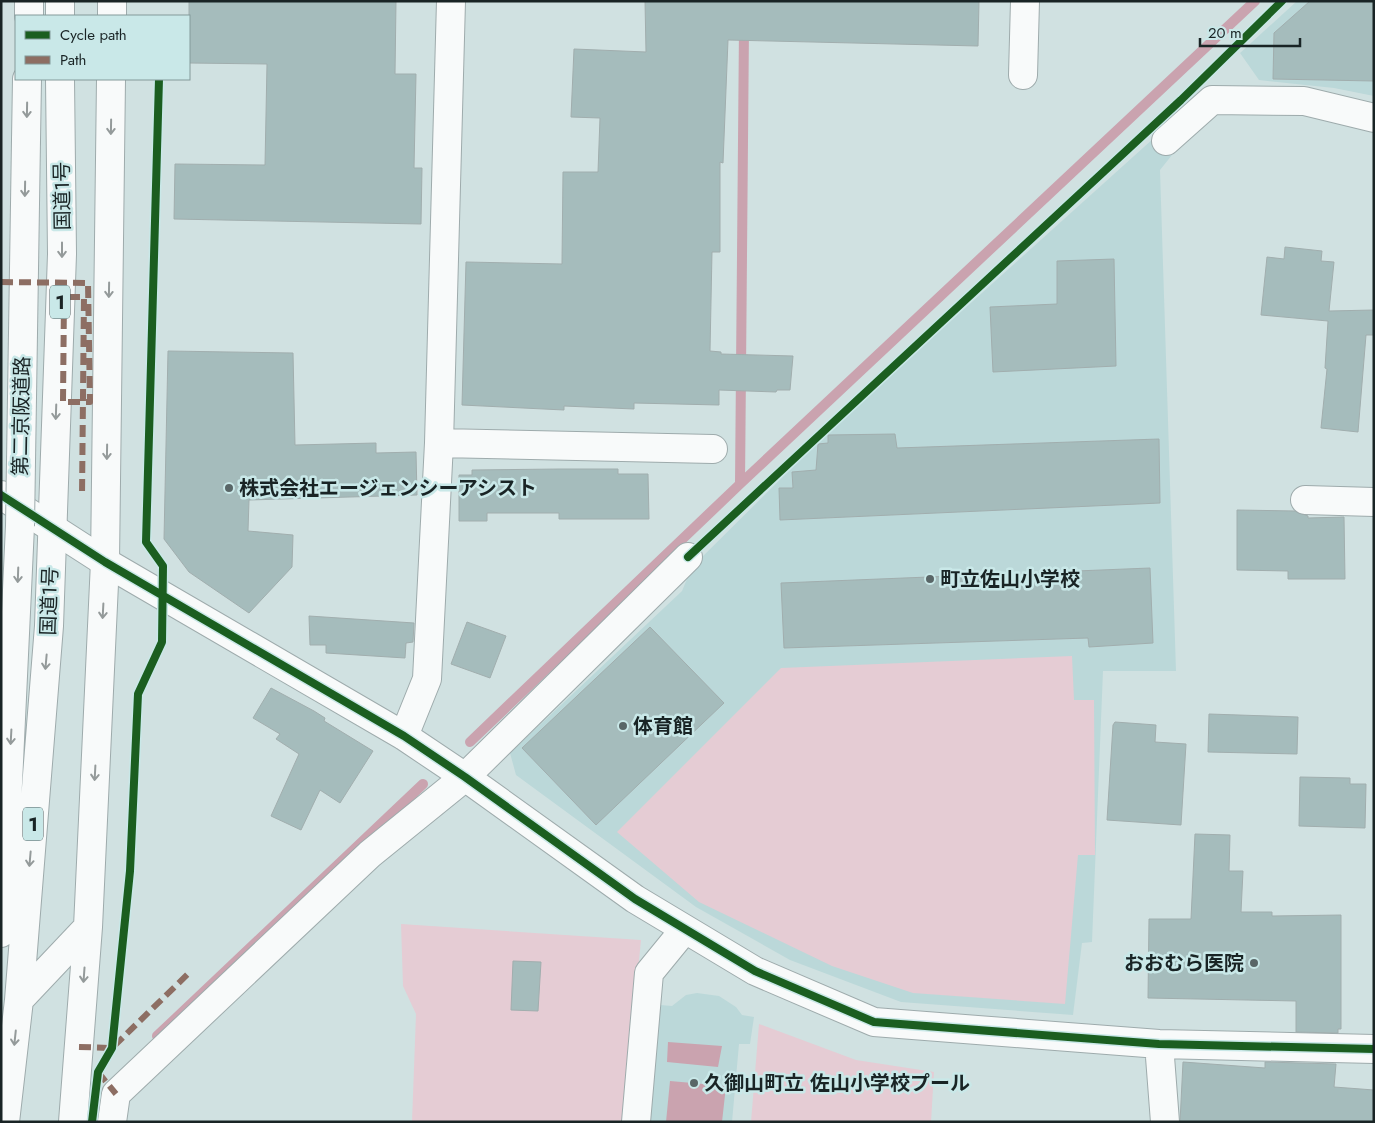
<svg xmlns="http://www.w3.org/2000/svg" width="1375" height="1123" viewBox="0 0 1375 1123" font-family="Jost,'Noto Sans JP',sans-serif">
	<style>
		.built { fill: #bbd8d9 }
		.green { fill: #e5ccd4 }
		.water { fill: #caa3af }
		.lines { fill: none; stroke-linecap: round; stroke-linejoin: round }
		.stream { stroke: #caa3af; stroke-width: 10 }
		.building { fill: #a5bcbc; stroke: #a1aeae }
		.minor-casing { stroke: #9eabac; stroke-width: 30 }
		.highway-casing { stroke: #9eabac; stroke-width: 30 }
		.minor { stroke: #f8fafa; stroke-width: 28 }
		.highway { stroke: #f8fafa; stroke-width: 28 }
		.highway-bridge-casing { stroke: #9eabac; stroke-width: 30; stroke-linecap: butt }
		.highway-bridge { stroke: #f8fafa; stroke-width: 28 }
		.quiet { stroke: #8d6e63; stroke-width: 6; stroke-dasharray: 12 6; stroke-linecap: butt }
		.cycleway-casing { stroke: #c9e8e8; stroke-width: 11 }
		.cycleway { stroke: #1b5e20; stroke-width: 8 }
		.oneway { stroke: #949a9a }
		.poi-dot { fill: #596667; stroke: #c9e8e8; stroke-width: 2 }
		.labels { text-anchor: middle; stroke-width: 5; stroke-linejoin: round; paint-order: stroke }
		.shield { fill: #c9e8e8; stroke: #4e5f60; stroke-width: 1 }
		.shield-label { font-size: 19px; font-weight: bold; fill: #192425 }
		.street-label { font-size: 20px; fill: #192425; stroke: #c9e8e8 }
		.poi-label { font-size: 20px; font-weight: bold; fill: #192425; stroke: #c9e8e8; text-anchor: start }
	</style>
	<rect width="100%" height="100%" fill="#d0e1e1"/>
	<path class="built" d="M 1297,1 L 1374,1 L 1374,96 L 1334,88 L 1259,80 L 1240,53 Z
		M 1154,138 L 1172,155 L 1160,170 L 1176,671 L 1103,671 L 1092,942 L 1082,943 L 1073,1015 L 901,1002 L 790,960 L 696,907 L 516,775 L 510,753 L 682,591 L 692,567 L 832,428 Z
		M 697,993 L 719,996 L 736,1007 L 742,1015 L 754,1017 L 750,1044 L 739,1044 L 732,1122 L 649,1122 L 660,1005 L 672,1006 L 686,995 Z"/>
	<path class="green" d="M 1072,656 L 1074,700 L 1094,700 L 1095,855 L 1078,855 L 1065,1004 L 913,993 L 832,966 L 699,902 L 617,832 L 781,668 Z
		M 401,924 L 641,940 L 623,1122 L 412,1122 L 416,1014 L 403,986 Z
		M 759,1024 L 856,1060 L 934,1072 L 931,1122 L 751,1122 Z"/>
	<path class="water" d="M 668,1042 L 722,1046 L 718,1067 L 667,1062 Z
		M 670,1081 L 726,1086 L 722,1122 L 666,1122 Z"/>
	<g class="lines">
		<path class="stream" d="M 740,484 L 744,27
			M 470,742 L 740,484 L 1255,1
			M 157,1036 L 423,784"/>
	</g>
	<path class="building" d="M 189,1 L 396,1 L 395,74 L 416,74 L 414,168 L 422,168 L 421,224 L 174,219 L 175,164 L 265,165 L 267,64 L 189,63 Z
		M 645,1 L 979,1 L 978,46 L 728,40 L 723,163 L 720,162 L 720,252 L 712,252 L 710,351 L 721,352 L 721,354 L 793,356 L 790,390 L 777,390 L 776,392 L 719,390 L 719,405 L 634,403 L 634,409 L 564,406 L 564,410 L 462,405 L 466,262 L 562,264 L 563,172 L 598,172 L 600,118 L 571,117 L 574,49 L 646,52 Z
		M 1310,1 L 1374,1 L 1374,81 L 1273,79 L 1274,33 Z
		M 1285,247 L 1322,251 L 1321,261 L 1334,262 L 1329,311 L 1374,310 L 1374,335 L 1366,335 L 1358,432 L 1321,428 L 1327,369 L 1325,368 L 1328,321 L 1261,315 L 1267,257 L 1284,259 Z
		M 1114,259 L 1116,366 L 993,372 L 990,307 L 1057,304 L 1057,261 Z
		M 168,351 L 293,353 L 295,445 L 376,443 L 376,453 L 416,452 L 417,495 L 249,500 L 248,531 L 293,535 L 292,567 L 249,613 L 189,572 L 164,539 Z
		M 895,434 L 897,448 L 1159,439 L 1160,503 L 780,520 L 779,488 L 793,488 L 792,472 L 816,470 L 818,444 L 828,443 L 828,435 Z
		M 559,469 L 618,469 L 618,474 L 648,474 L 649,519 L 559,519 L 559,513 L 487,513 L 487,521 L 459,521 L 459,475 L 472,475 L 472,470 Z
		M 1237,510 L 1295,511 L 1308,516 L 1308,518 L 1344,517 L 1345,579 L 1288,579 L 1288,571 L 1237,570 Z
		M 1150,568 L 1153,643 L 1089,647 L 1088,638 L 784,648 L 781,583 Z
		M 309,616 L 414,623 L 413,642 L 406,643 L 405,658 L 326,653 L 326,645 L 310,645 Z
		M 467,622 L 506,636 L 490,678 L 451,664 Z
		M 650,627 L 724,703 L 596,825 L 522,748 Z
		M 271,688 L 314,711 L 325,718 L 324,721 L 373,751 L 340,803 L 320,790 L 301,830 L 271,816 L 299,754 L 276,739 L 280,734 L 253,718 Z
		M 1209,714 L 1298,717 L 1297,754 L 1208,752 Z
		M 1115,722 L 1156,725 L 1155,742 L 1186,744 L 1181,825 L 1107,820 L 1113,725 Z
		M 1300,777 L 1350,778 L 1350,784 L 1366,784 L 1365,828 L 1299,826 Z
		M 1195,834 L 1230,835 L 1229,871 L 1243,871 L 1241,912 L 1272,912 L 1272,916 L 1341,915 L 1341,1029 L 1338,1029 L 1338,1033 L 1296,1032 L 1296,1001 L 1148,998 L 1149,919 L 1191,919 Z
		M 513,961 L 541,962 L 538,1011 L 511,1010 Z
		M 1183,1062 L 1265,1068 L 1265,1062 L 1336,1064 L 1334,1087 L 1374,1090 L 1374,1122 L 1180,1122 Z"/>
	<g class="lines">
		<defs>
			<path id="minor" d="M 1023,75 L 1025,1
				M 1166,141 L 1212,100 L 1304,101 L 1374,118
				M 439,443 L 713,449
				M 1,495 L 105,562 L 404,736 L 465,777 L 635,899 L 755,971 L 874,1022 L 1159,1044 L 1374,1049
				M 1305,500 L 1374,502
				M 404,736 L 427,679 L 439,443 L 451,1
				M 1159,1044 L 1165,1122
				M 112,1122 L 116,1094 L 370,854 L 465,777 L 688,557
				M 636,1122 L 649,973 L 685,929"/>
			<path id="highway" d="M 60,1 L 60,16
				M 29,16 L 29,1
				M 112,16 L 112,1
				M 26,140 L 27,79
				M 1,933 L 20,526
				M 19,1000 L 88,927
				M 5,1122 L 19,1000 L 49,626 L 62,254 L 60,79
				M 73,1122 L 88,927 L 105,562 L 111,79"/>
		</defs>
		<use href="#minor" class="minor-casing"/>
		<use href="#highway" class="highway-casing"/>
		<use href="#minor" class="minor"/>
		<use href="#highway" class="highway"/>
		<defs>
			<path id="highway-bridge" d="M 20,526 L 26,140"/>
		</defs>
		<use href="#highway-bridge" class="highway-bridge-casing"/>
		<use href="#highway-bridge" class="highway-bridge"/>
		<path class="quiet" d="M 1,282 L 88,283 L 90,402 L 63,402 L 64,297 L 84,297 L 82,496
			M 79,1047 L 112,1048 L 191,971
			M 98,1072 L 116,1094"/>
		<defs>
			<path id="cycleway" d="M 1,495 L 105,562 L 404,736 L 465,777 L 635,899 L 755,971 L 874,1022 L 1159,1044 L 1374,1049
				M 688,557 L 1181,100 L 1282,1
				M 92,1122 L 98,1072 L 112,1048 L 130,871 L 138,694 L 162,642 L 163,566 L 146,542 L 159,79"/>
		</defs>
		<use href="#cycleway" class="cycleway-casing"/>
		<use href="#cycleway" class="cycleway"/>
	</g>
	<defs><path id="oneway-shaft" d="M-6 0H5M1.5-3L5.5 0L1.5 3" fill="none" stroke-width="1.6" stroke-linecap="round" stroke-linejoin="round" transform="scale(1.25)"/></defs>
	<g class="oneway">
		<use href="#oneway-shaft" transform="translate(27 110) rotate(91)"/>
		<use href="#oneway-shaft" transform="translate(111 127) rotate(91)"/>
		<use href="#oneway-shaft" transform="translate(25 189) rotate(91)"/>
		<use href="#oneway-shaft" transform="translate(62 250) rotate(90)"/>
		<use href="#oneway-shaft" transform="translate(109 290) rotate(91)"/>
		<use href="#oneway-shaft" transform="translate(56 412) rotate(92)"/>
		<use href="#oneway-shaft" transform="translate(107 452) rotate(91)"/>
		<use href="#oneway-shaft" transform="translate(18 575) rotate(92)"/>
		<use href="#oneway-shaft" transform="translate(103 611) rotate(93)"/>
		<use href="#oneway-shaft" transform="translate(46 662) rotate(95)"/>
		<use href="#oneway-shaft" transform="translate(11 737) rotate(93)"/>
		<use href="#oneway-shaft" transform="translate(95 773) rotate(93)"/>
		<use href="#oneway-shaft" transform="translate(30 859) rotate(95)"/>
		<use href="#oneway-shaft" transform="translate(84 975) rotate(94)"/>
		<use href="#oneway-shaft" transform="translate(15 1038) rotate(96)"/>
	</g>
	<g class="poi-dot">
		<circle cx="229" cy="488" r="5"/>
		<circle cx="930" cy="579" r="5"/>
		<circle cx="623" cy="726" r="5"/>
		<circle cx="1254" cy="963" r="5"/>
		<circle cx="694" cy="1083" r="5"/>
	</g>
	<g class="labels">
		<g class="shield">
			<rect x="50" y="285.5" width="20" height="33" rx="4"/>
			<rect x="23" y="807.5" width="20" height="33" rx="4"/>
		</g>
		<g class="shield-label">
			<text x="60" y="309">1</text>
			<text x="33" y="831">1</text>
		</g>
		<g class="street-label">
			<text transform="translate(62 196) rotate(-91)" y="7">国道1号</text>
			<text transform="translate(21 416) rotate(-89)" y="7">第二京阪道路</text>
			<text transform="translate(49 601) rotate(-88)" y="7">国道1号</text>
		</g>
		<g class="poi-label">
			<text x="239" y="495">株式会社エージェンシーアシスト</text>
			<text x="940" y="586">町立佐山小学校</text>
			<text x="633" y="733">体育館</text>
			<text x="1244" y="970" text-anchor="end">おおむら医院</text>
			<text x="704" y="1090">久御山町立 佐山小学校プール</text>
		</g>
	</g>
	<rect width="1375" height="1123" fill="none" stroke="#192425" stroke-width="5"/>
	<rect x="15" y="15" width="175" height="65" fill="#c9e8e8" stroke="#839a9a"/>
	<rect x="25" y="31" width="25" height="8" fill="#1b5e20" stroke="#839a9a"/>
	<text x="60" y="40" font-size="15" fill="#192425">Cycle path</text>
	<rect x="25" y="56" width="25" height="8" fill="#8d6e63" stroke="#839a9a"/>
	<text x="60" y="65" font-size="15" fill="#192425">Path</text>
	<path d="M1200 38v8h100v-8" fill="none" stroke="#192425" stroke-width="2.5"/>
	<text x="1208" y="38" font-size="15" fill="#192425" stroke="#c9e8e8" stroke-width="4" paint-order="stroke">20 m</text>
</svg>
